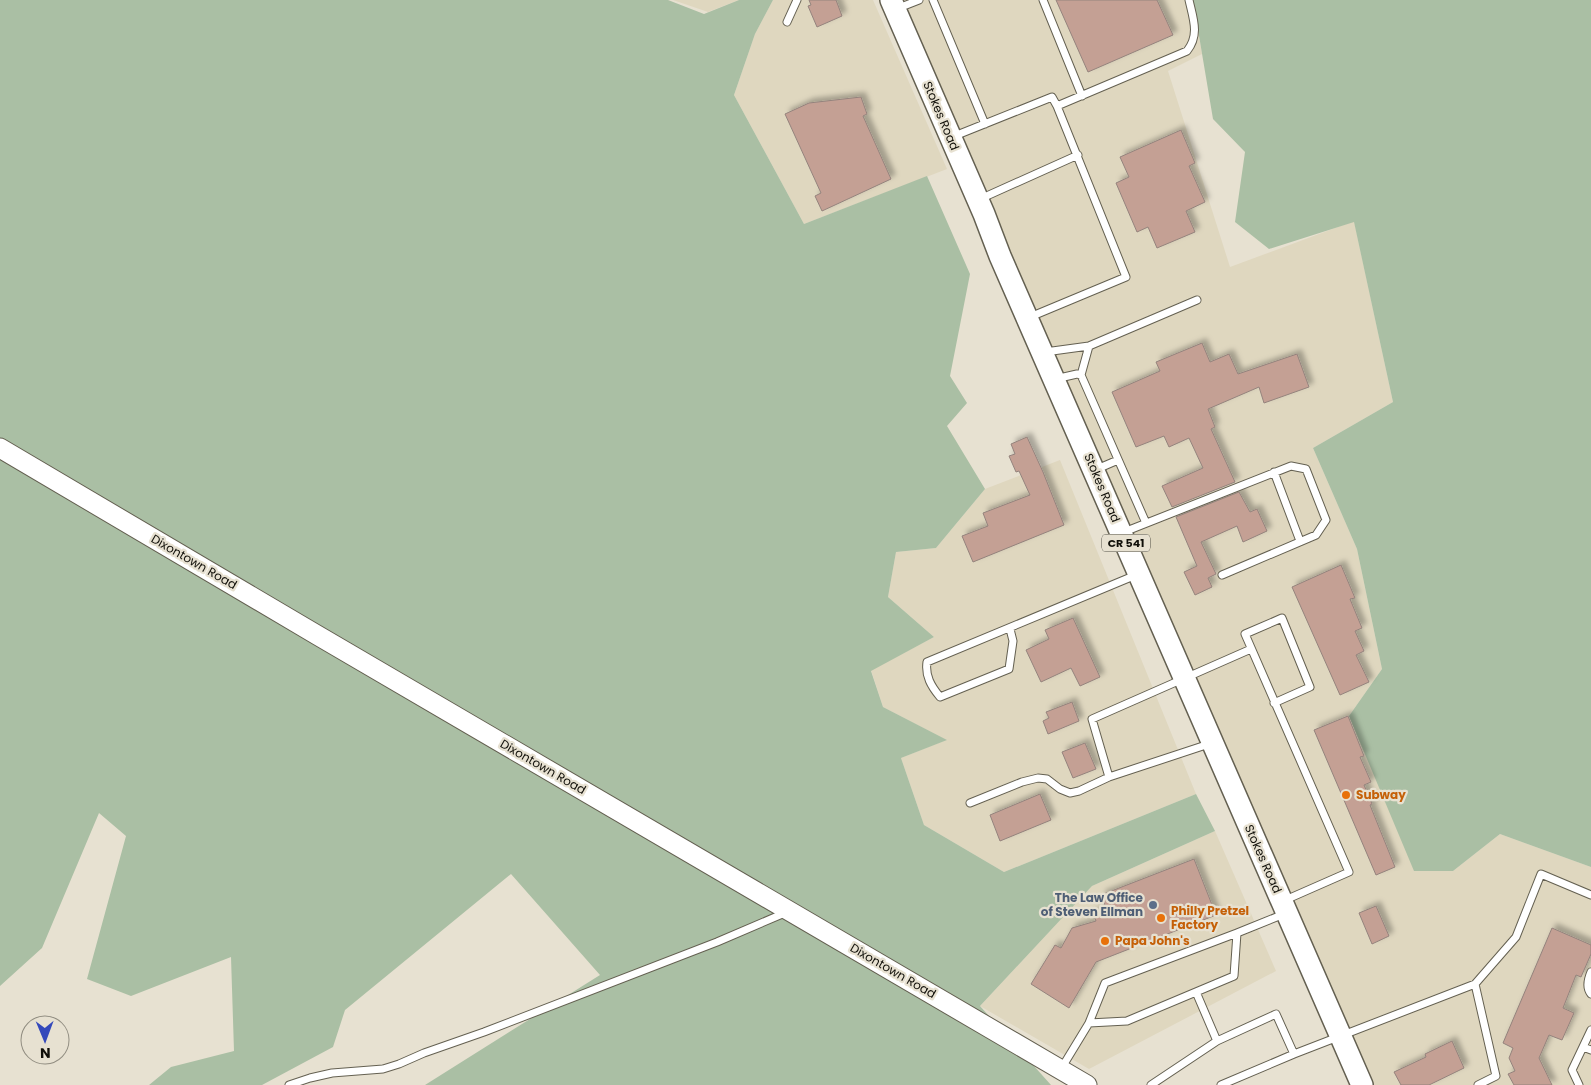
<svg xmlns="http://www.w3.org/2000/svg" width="1591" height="1085" viewBox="0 0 1591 1085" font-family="Poppins,sans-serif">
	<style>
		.built { fill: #dfd7bf }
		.green { fill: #aabfa4 }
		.building { fill: #c4a094; stroke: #94837d; filter: url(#shadow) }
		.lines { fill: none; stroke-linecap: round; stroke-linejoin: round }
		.lane-casing { stroke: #646051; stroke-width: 9 }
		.secondary-casing { stroke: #646051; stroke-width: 21 }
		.primary-casing { stroke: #646051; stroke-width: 24 }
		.lane { stroke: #fff; stroke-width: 7 }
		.secondary { stroke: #fff; stroke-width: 19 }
		.primary { stroke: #fff; stroke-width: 21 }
		.food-dot { fill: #e8710a; stroke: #e7e1d1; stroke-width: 2 }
		.service-dot { fill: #5c6f8a; stroke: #e7e1d1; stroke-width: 2 }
		.labels { text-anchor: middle; stroke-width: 4.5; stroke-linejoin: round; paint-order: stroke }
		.shield { fill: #e7e1d1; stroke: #504e45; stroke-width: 1 }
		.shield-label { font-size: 11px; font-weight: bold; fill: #100f09 }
		.street-label { font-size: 12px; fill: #100f09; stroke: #e7e1d1 }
		.food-label { font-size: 12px; font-weight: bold; fill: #c56008; stroke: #e7e1d1; text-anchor: start }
		.service-label { font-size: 12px; font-weight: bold; fill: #4e5e75; stroke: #e7e1d1; text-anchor: end }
	</style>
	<defs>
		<filter id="shadow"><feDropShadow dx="4.5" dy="-4.5" stdDeviation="2.5" flood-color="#0004"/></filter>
	</defs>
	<rect width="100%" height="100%" fill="#e7e1d1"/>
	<path class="built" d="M 673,0 L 739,0 L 708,12 Z
		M 773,0 L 873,0 L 947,169 L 804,224 L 734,95 L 755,34 Z
		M 891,0 L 1193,0 L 1202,54 L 1168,71 L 1230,267 L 1354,221 L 1393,402 L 1313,448 L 1357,549 L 1382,669 L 1349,716 L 1453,871 L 1500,834 L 1591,867 L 1591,1085 L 1362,1085 Z
		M 1060,460 L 1196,794 L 1004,872 L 924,825 L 901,758 L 946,740 L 883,707 L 871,670 L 934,637 L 888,597 L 896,552 L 936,548 L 985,489 Z
		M 1215,831 L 1276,971 L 1089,1069 L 980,1006 L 1092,886 Z"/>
	<path class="green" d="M 0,0 L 668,0 L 704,14 L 739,0 L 773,0 L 755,34 L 734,95 L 804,224 L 927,176 L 970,274 L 950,376 L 967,403 L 947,426 L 985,489 L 936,548 L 896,552 L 888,597 L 934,637 L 871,671 L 883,707 L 947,740 L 901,758 L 924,825 L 1004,872 L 1196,794 L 1215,831 L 1092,886 L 980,1006 L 1051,1085 L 425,1085 L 600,975 L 511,874 L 345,1010 L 333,1047 L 262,1085 L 149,1085 L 171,1067 L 234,1051 L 231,957 L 131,996 L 87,979 L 126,836 L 99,813 L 42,948 L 0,986 Z
		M 1193,0 L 1591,0 L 1591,867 L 1500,834 L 1453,871 L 1414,871 L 1349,716 L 1382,669 L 1357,549 L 1313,448 L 1393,402 L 1354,222 L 1269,249 L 1235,222 L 1245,152 L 1213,119 Z"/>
	<path class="building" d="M 809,0 L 836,0 L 842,16 L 817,27 L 808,6 L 811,5 Z
		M 1056,0 L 1157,0 L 1173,35 L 1088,72 Z
		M 861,97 L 867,114 L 863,116 L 891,179 L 822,211 L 815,196 L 821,193 L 785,114 L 809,103 Z
		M 1181,130 L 1195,163 L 1189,166 L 1205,202 L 1186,211 L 1195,232 L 1157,248 L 1148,227 L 1137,232 L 1116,183 L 1129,177 L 1120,157 Z
		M 1202,343 L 1210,362 L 1229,354 L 1238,374 L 1297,354 L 1309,387 L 1264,403 L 1259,387 L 1208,409 L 1215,427 L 1211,429 L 1235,482 L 1172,507 L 1162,486 L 1203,468 L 1189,438 L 1169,447 L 1164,436 L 1136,447 L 1112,392 L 1160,371 L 1156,362 Z
		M 1027,437 L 1043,472 L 1064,525 L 973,562 L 962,536 L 988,526 L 983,513 L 1030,495 L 1019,471 L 1016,472 L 1009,456 L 1015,454 L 1011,444 Z
		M 1239,492 L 1250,512 L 1257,509 L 1267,531 L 1243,542 L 1237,526 L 1201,542 L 1216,574 L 1208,578 L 1212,587 L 1195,595 L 1184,572 L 1197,566 L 1176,517 Z
		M 1341,565 L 1355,598 L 1350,599 L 1362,628 L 1355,631 L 1364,651 L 1356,655 L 1369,682 L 1340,695 L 1292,587 Z
		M 1073,618 L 1100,677 L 1080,686 L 1071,668 L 1041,682 L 1026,650 L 1049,639 L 1045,630 Z
		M 1072,702 L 1079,721 L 1048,734 L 1043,721 L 1049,718 L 1046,712 Z
		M 1348,716 L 1364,756 L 1360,757 L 1371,782 L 1364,785 L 1372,804 L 1370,805 L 1395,867 L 1376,875 L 1314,730 Z
		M 1085,743 L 1096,769 L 1073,778 L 1062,752 Z
		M 1040,794 L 1051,820 L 1000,841 L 990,815 Z
		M 1194,859 L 1216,915 L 1096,962 L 1069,1008 L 1031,984 L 1055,945 L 1061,948 L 1072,928 L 1096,921 L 1093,913 L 1106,908 L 1101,895 Z
		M 1376,906 L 1389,936 L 1372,944 L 1359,913 Z
		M 1552,928 L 1591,945 L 1591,954 L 1581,977 L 1576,975 L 1563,1008 L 1574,1013 L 1562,1040 L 1549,1035 L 1539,1058 L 1552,1085 L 1514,1085 L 1508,1074 L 1515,1071 L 1509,1058 L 1513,1048 L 1503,1043 Z
		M 1452,1041 L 1464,1068 L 1429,1085 L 1401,1085 L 1394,1072 L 1426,1057 L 1425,1054 Z"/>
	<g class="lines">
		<defs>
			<path id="lane" d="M 933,0 L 985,124
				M 1043,0 L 1082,96
				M 896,9 L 919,0
				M 787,22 L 797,0
				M 1057,106 L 1187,51 C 1200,35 1193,18 1189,0
				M 952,137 L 1052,97 L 1057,106 L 1126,277 L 1030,317
				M 980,199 L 1078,155
				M 1089,346 L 1081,375 L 1146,523
				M 1045,352 L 1089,346 L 1197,300
				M 1055,379 L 1077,374 L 1081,375
				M 1097,469 L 1118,460
				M 1274,472 L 1300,541
				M 1124,532 L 1291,466 L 1306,469 L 1326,520 L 1316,535 L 1222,575
				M 1010,629 L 1013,641 L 1009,669 L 940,697 C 931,686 925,676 927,662 L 1136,575
				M 1274,703 L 1310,687 L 1282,618 L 1245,634 L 1349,872 L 1283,901
				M 1209,744 L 1109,777 L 1092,719 L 1251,649
				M 970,803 L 1022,782 L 1038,778 L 1047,779 L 1060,789 L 1070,793 L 1079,791 L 1109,777
				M 1591,972 C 1588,979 1586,988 1591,994
				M 1196,992 L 1217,1041 L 1276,1014 L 1294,1054
				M 1089,1023 L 1105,983 L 1237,933
				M 1583,1047 L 1591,1050
				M 1061,1069 L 1089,1023 L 1127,1021 L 1234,976 L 1237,933 L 1284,914
				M 289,1085 L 310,1078 L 332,1073 L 383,1069 L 399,1064 L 424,1053 L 484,1032 L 717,942 L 787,912
				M 1151,1085 L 1217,1041
				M 1221,1085 L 1294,1054 L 1475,984
				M 1478,1085 L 1496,1076 L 1475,984 L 1516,937 L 1541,874 L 1591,895
				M 1579,1085 L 1572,1070 L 1591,1030"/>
			<path id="secondary" d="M 0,448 L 317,635 L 1087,1085"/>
			<path id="primary" d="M 891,0 L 984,214 L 1000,256 L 1362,1085"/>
		</defs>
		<use href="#lane" class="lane-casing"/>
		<use href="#secondary" class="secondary-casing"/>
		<use href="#primary" class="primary-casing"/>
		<use href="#lane" class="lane"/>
		<use href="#secondary" class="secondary"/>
		<use href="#primary" class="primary"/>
	</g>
	<g class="food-dot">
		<circle cx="1346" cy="795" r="5"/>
		<circle cx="1161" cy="918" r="5"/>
		<circle cx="1105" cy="941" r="5"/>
	</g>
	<circle class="service-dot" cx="1153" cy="905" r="5"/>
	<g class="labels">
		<rect class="shield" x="1102" y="534.5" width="48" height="17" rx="4"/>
		<g class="shield-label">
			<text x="1126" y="547">CR 541</text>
		</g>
		<g class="street-label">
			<text transform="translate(941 116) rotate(67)" y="4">Stokes Road</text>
			<text transform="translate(1102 488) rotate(67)" y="4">Stokes Road</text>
			<text transform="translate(194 562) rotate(30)" y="4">Dixontown Road</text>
			<text transform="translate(543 767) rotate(30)" y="4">Dixontown Road</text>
			<text transform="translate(1263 859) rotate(66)" y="4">Stokes Road</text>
			<text transform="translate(893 971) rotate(30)" y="4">Dixontown Road</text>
		</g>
		<g class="food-label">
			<text x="1356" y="799">Subway</text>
			<text x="1171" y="915">Philly Pretzel<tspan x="1171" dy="14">Factory</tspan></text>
			<text x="1115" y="945">Papa John's</text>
		</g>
		<g class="service-label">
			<text x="1143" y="902">The Law Office<tspan x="1143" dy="14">of Steven Ellman</tspan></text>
		</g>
	</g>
	<g transform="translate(45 1040) rotate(179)"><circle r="24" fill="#e7e1d1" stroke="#918d81"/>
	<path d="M0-4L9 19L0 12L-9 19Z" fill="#3449bb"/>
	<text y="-8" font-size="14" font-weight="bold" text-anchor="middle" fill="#100f09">N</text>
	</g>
</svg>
